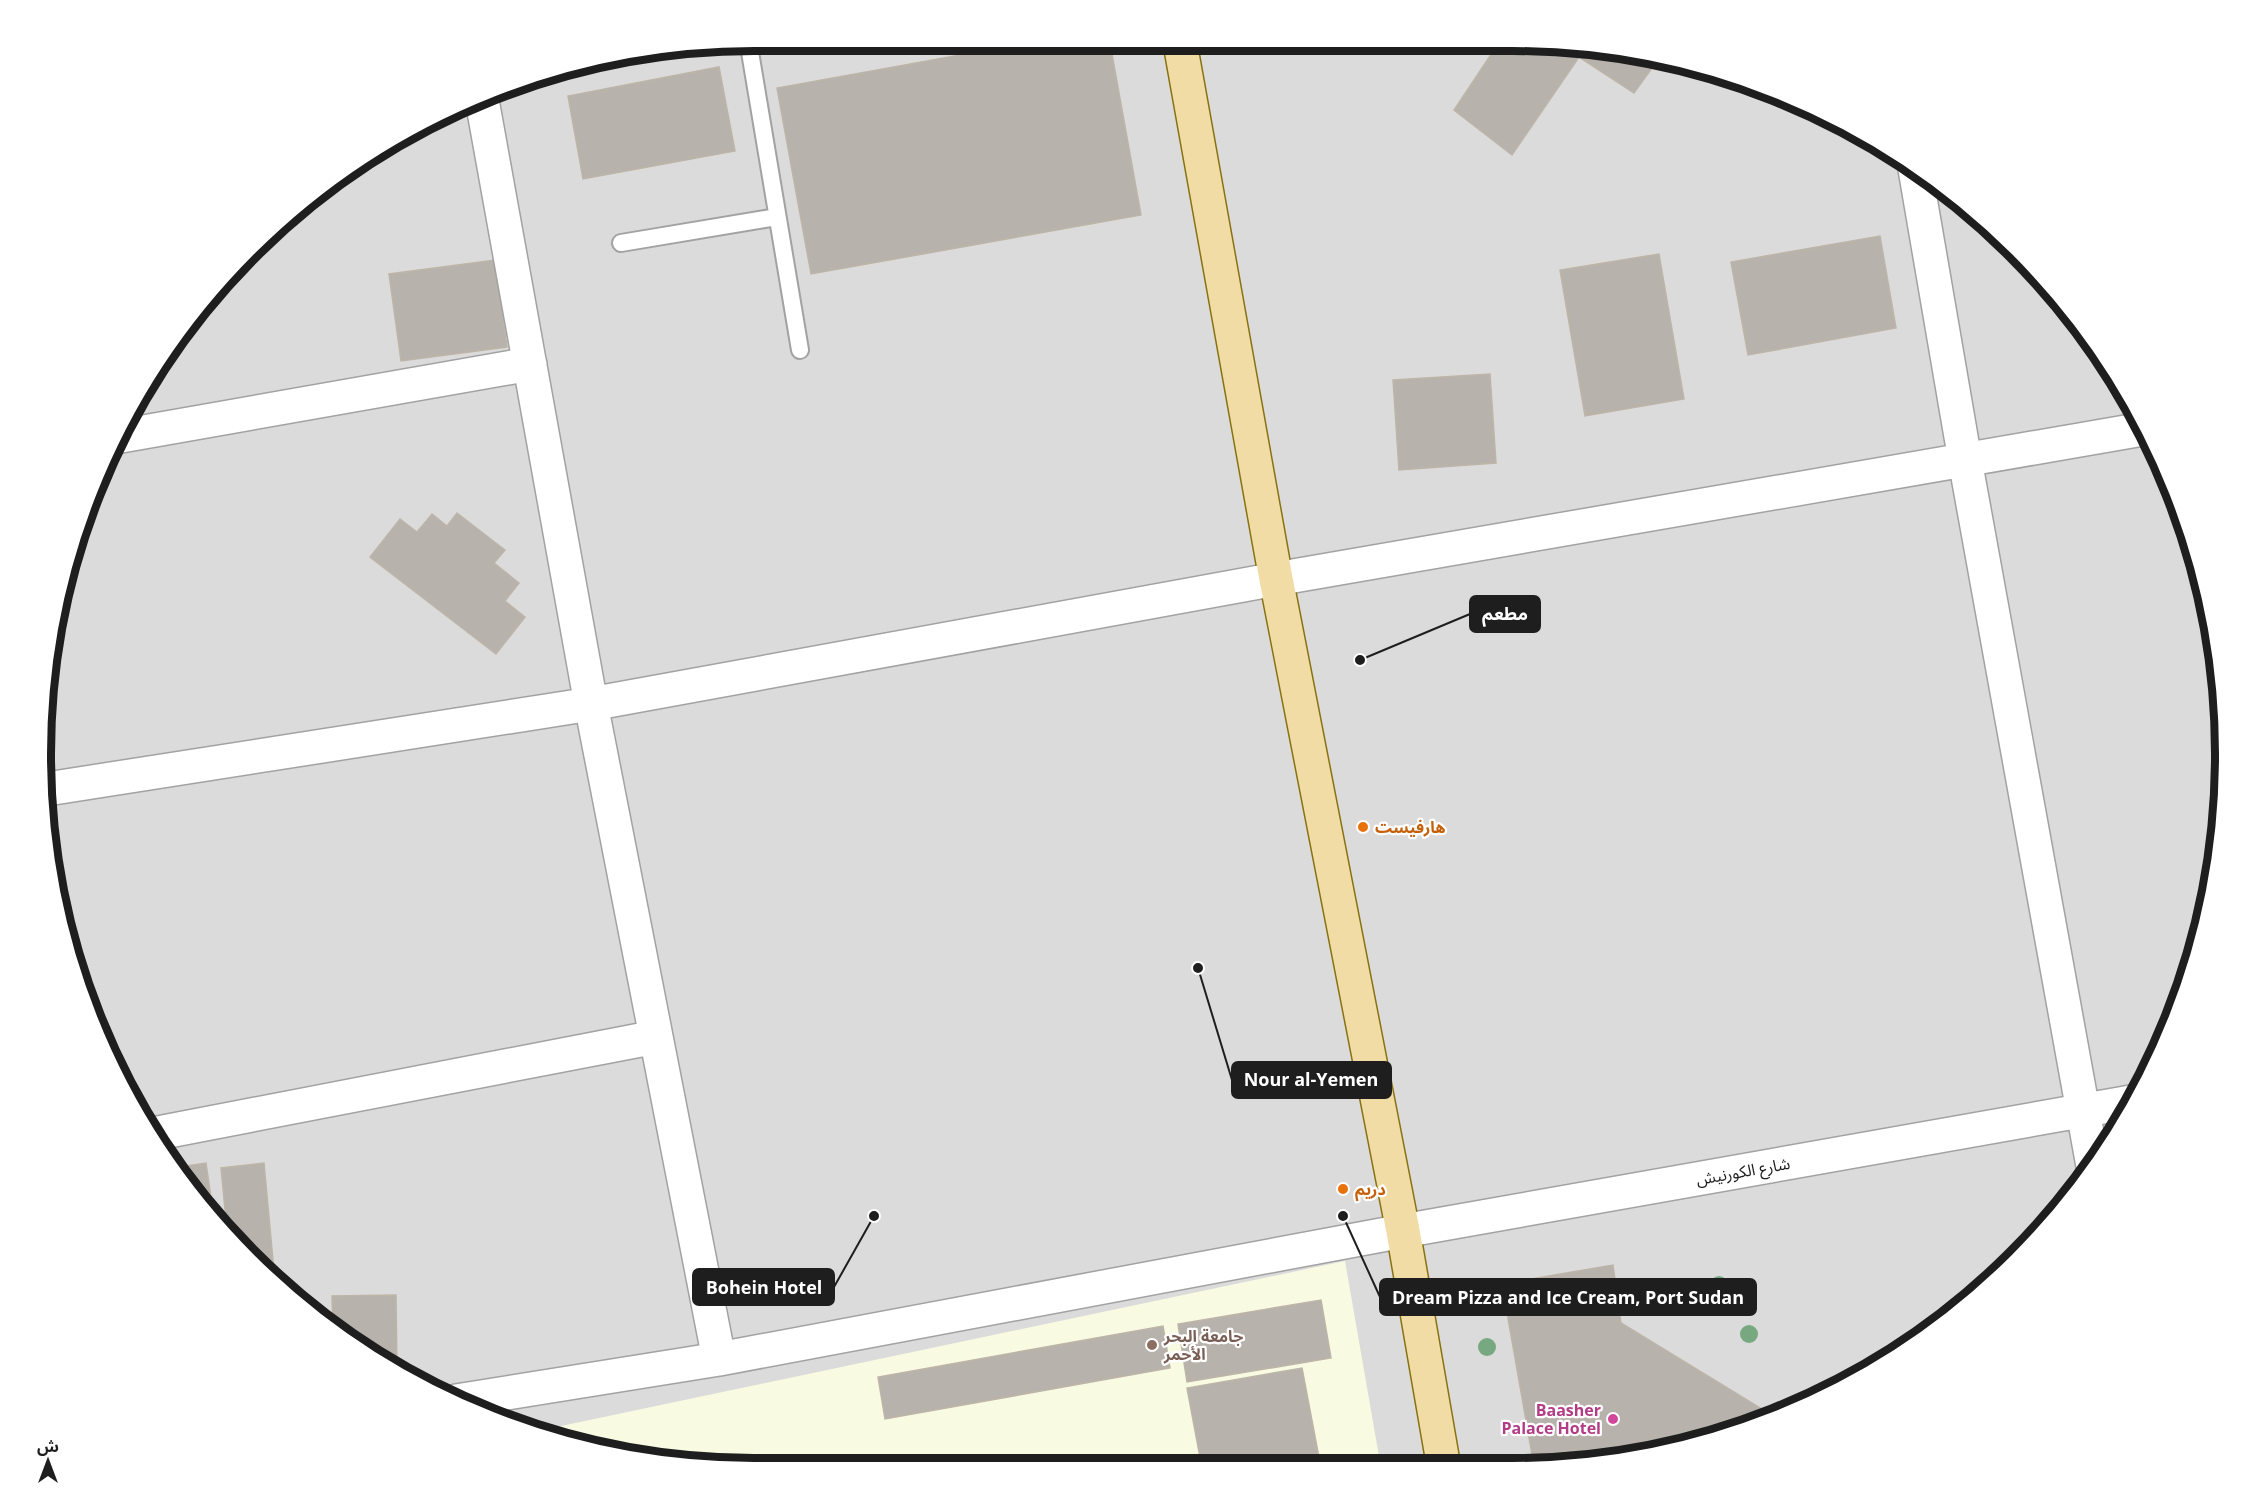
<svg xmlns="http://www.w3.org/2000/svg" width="2266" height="1509" viewBox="0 0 2266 1509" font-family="'Open Sans','Noto Sans Arabic',sans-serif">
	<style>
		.residential { fill: #dcdbdb }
		.education { fill: #f8fbe1 }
		.building { fill: #b7b2ab; stroke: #beb5a9; stroke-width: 1.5 }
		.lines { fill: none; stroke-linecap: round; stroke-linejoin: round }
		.service-casing { stroke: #a2a2a2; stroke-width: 20 }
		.minor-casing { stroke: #a2a2a2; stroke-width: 36 }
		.primary-casing { stroke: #887210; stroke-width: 36 }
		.service { stroke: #fff; stroke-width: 16 }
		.minor { stroke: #fff; stroke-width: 33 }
		.primary { stroke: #f2dca6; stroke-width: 33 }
		.tree { fill: #78a87f }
		.food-dot { fill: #e8710a; stroke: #fff; stroke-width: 2 }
		.education-dot { fill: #8d6e63; stroke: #fff; stroke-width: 2 }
		.hotel-dot { fill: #d1479c; stroke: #fff; stroke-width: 2 }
		.labels { text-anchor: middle; stroke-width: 4.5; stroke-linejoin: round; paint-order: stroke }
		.food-label { font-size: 16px; font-weight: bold; fill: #c56008; stroke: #fff; text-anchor: start }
		.street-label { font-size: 16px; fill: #1e1e1e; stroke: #fff }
		.education-label { font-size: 16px; font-weight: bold; fill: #785e54; stroke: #fff; text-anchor: start }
		.hotel-label { font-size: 16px; font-weight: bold; fill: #b23c85; stroke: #fff; text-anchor: end }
		.rim { fill: none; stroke: #1e1e1e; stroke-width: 8 }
		.leader { fill: none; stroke: #1e1e1e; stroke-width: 2 }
		.callout-dot { fill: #1e1e1e; stroke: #fff; stroke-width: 2 }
		.callout { fill: #1e1e1e; stroke: #1e1e1e; stroke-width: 2 }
		.callout-label { font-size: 18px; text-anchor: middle; font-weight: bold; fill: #fff }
	</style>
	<rect width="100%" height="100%" fill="#eeece5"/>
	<path class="residential" d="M 1511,41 L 1650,54 L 1828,114 L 1946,188 L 2016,249 L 2105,358 L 2171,481 L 2212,615 L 2225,754 L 2212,893 L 2171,1027 L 2105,1151 L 2017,1259 L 1908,1348 L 1785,1414 L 1651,1455 L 1511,1468 L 755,1468 L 616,1455 L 438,1395 L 320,1321 L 250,1260 L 136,1111 L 95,1027 L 54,894 L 42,707 L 65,570 L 95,482 L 188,320 L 283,218 L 358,161 L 525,78 L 661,47 Z"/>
	<path class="education" d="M 1345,1261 L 1381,1468 L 755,1468 L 616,1455 L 542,1430 Z"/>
	<path class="building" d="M 1512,40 L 1650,54 L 1660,57 L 1634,93 L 1579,57 L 1512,155 L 1454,110 L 1500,41 Z
		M 1110,43 L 1141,215 L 811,274 L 777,88 L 1021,44 Z
		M 719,67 L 735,151 L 583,179 L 568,96 Z
		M 1880,236 L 1896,328 L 1748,355 L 1731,262 Z
		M 1659,254 L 1684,399 L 1585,416 L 1560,270 Z
		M 495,260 L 507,347 L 401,361 L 389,274 Z
		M 1490,374 L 1496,463 L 1399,470 L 1393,380 Z
		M 457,513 L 505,550 L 494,563 L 519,583 L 505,601 L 525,617 L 496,654 L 370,557 L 400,519 L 417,532 L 432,514 L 447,526 Z
		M 206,1163 L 213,1212 L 179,1167 Z
		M 264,1163 L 275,1282 L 250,1260 L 227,1230 L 221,1168 Z
		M 1613,1265 L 1621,1323 L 1775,1417 L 1651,1455 L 1534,1466 L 1502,1284 Z
		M 396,1295 L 397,1369 L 333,1329 L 332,1296 Z
		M 1321,1300 L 1331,1358 L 1187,1382 L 1178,1324 Z
		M 1163,1326 L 1170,1368 L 885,1419 L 878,1377 Z
		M 1302,1368 L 1321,1468 L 1202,1468 L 1187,1388 Z"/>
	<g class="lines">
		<defs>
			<path id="service" d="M 749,46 L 800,350
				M 621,243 L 777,217"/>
			<path id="minor" d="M 482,100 L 591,704 L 719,1359
				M 1915,169 L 1965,460 L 2093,1166
				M 121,436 L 530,364
				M 47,789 L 591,704 L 1276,579 L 2143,429
				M 153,1134 L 656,1037
				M 456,1401 L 719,1359 L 1403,1231 L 2131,1102"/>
			<path id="primary" d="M 1180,43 L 1276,579 L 1403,1231 L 1444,1468"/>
		</defs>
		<use href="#service" class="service-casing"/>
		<use href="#minor" class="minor-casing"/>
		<use href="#primary" class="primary-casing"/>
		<use href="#service" class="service"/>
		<use href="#minor" class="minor"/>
		<use href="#primary" class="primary"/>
	</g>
	<g class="tree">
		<circle cx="1719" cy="1285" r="9"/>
		<circle cx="1749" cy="1334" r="9"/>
		<circle cx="1487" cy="1347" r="9"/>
	</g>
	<g class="food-dot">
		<circle cx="1363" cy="827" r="6"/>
		<circle cx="1343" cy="1189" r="6"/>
	</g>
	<circle class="education-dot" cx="1152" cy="1345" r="6"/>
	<circle class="hotel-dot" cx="1613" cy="1419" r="6"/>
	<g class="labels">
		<g class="food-label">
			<text x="1375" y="833">هارفيست</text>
			<text x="1355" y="1195">دريم</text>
		</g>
		<g class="street-label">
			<text transform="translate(1743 1171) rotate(-10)" y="6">شارع الكورنيش</text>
		</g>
		<g class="education-label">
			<text x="1164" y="1342">جامعة البحر<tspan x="1164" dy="18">الأحمر</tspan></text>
		</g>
		<g class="hotel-label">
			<text x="1601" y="1416">Baasher<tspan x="1601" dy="18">Palace Hotel</tspan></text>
		</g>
	</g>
	<path d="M0 0H2266V1509H0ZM754 51H1512A703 703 0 0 1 2215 754V755A703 703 0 0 1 1512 1458H754A703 703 0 0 1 51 755V754A703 703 0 0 1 754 51Z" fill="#fff" fill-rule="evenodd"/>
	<path class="rim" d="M754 51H1512A703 703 0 0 1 2215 754V755A703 703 0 0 1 1512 1458H754A703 703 0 0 1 51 755V754A703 703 0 0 1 754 51Z"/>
	<path class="leader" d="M1360 660L1470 614M1198 968L1232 1080M874 1216L834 1287M1343 1216L1380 1297"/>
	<g class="callout-dot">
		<circle cx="1360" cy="660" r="6"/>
		<circle cx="1198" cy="968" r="6"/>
		<circle cx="874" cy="1216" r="6"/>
		<circle cx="1343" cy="1216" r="6"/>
	</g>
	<g class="callout">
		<rect x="1470" y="596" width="70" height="36" rx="6"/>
		<rect x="1232" y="1062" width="159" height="36" rx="6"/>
		<rect x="693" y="1269" width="141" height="36" rx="6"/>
		<rect x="1380" y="1279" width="376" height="36" rx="6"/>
	</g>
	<g class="callout-label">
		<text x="1505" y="620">مطعم</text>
		<text x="1311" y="1086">Nour al-Yemen</text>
		<text x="764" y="1294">Bohein Hotel</text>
		<text x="1568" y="1304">Dream Pizza and Ice Cream, Port Sudan</text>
	</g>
	<g transform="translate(48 1461)" stroke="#ffffff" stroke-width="4.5" paint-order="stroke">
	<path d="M0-4.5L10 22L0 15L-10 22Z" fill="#1e1e1e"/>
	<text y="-9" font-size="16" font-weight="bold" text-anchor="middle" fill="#1e1e1e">ش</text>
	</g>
</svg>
